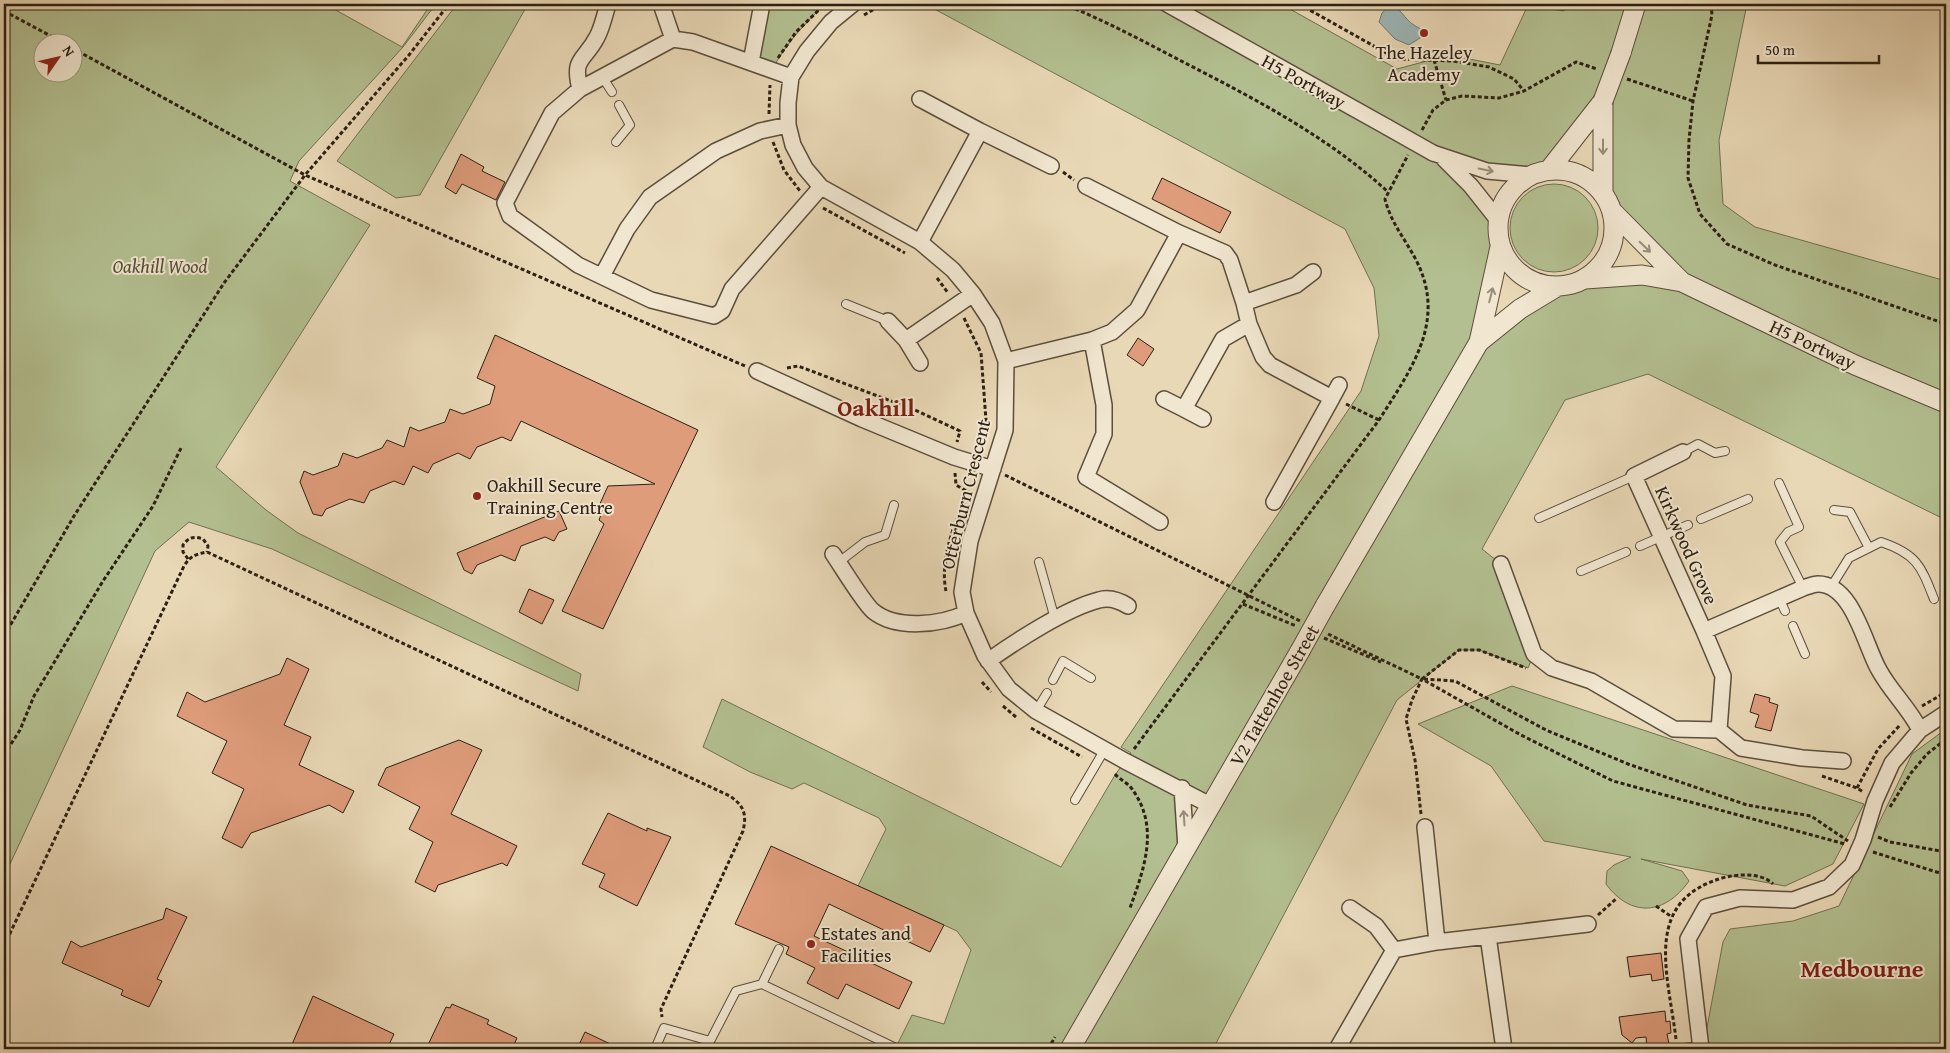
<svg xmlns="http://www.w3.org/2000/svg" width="1950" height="1053" viewBox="0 0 1950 1053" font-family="'Gentium Book Plus',serif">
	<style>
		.green { fill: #b3bf90; stroke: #707052; fill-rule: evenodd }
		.water { fill: #9cb7b9; stroke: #6f7b77 }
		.building { fill: #df9c7b; stroke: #2c2013 }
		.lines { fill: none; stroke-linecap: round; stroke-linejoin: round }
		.service-casing { stroke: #5b4e3c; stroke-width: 10 }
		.minor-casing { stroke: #5b4e3c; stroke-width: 18 }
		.tertiary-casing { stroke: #5b4e3c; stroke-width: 21 }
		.path { stroke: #2c2013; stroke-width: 3; stroke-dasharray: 4 2.5; stroke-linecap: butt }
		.service { stroke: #f1e6d0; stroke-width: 8 }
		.minor { stroke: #f1e6d0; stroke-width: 15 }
		.tertiary { stroke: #f1e6d0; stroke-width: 19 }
		.minor-bridge-casing { stroke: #5b4e3c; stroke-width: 18; stroke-linecap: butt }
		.tertiary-bridge-casing { stroke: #5b4e3c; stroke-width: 21; stroke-linecap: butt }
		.minor-bridge { stroke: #f1e6d0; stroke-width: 15 }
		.tertiary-bridge { stroke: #f1e6d0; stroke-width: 19 }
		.oneway { stroke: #988d7b }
		.poi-dot { fill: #8f2418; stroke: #f1e6d0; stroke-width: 2 }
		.labels { text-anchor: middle; stroke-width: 4; stroke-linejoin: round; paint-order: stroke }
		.poi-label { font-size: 19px; fill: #2c2013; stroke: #f1e6d0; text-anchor: start }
		.street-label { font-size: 19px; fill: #2c2013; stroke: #f1e6d0 }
		.park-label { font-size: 19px; font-style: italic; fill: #545038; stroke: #f1e6d0 }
		.district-label { font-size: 24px; font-weight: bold; fill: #7a1f14; stroke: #f1e6d0 }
	</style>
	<rect width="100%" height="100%" fill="#e9d8b6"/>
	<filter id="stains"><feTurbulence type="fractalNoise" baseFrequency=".004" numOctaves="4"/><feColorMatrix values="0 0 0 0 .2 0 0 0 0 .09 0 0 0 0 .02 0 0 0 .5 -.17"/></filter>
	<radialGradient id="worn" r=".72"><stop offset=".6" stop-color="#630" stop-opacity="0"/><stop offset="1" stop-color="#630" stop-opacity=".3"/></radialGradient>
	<path class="green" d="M 4,4 L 325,4 L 402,47 L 431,4 L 436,4 L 403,47 L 299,161 L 290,181 L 370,225 L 216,467 L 266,510 L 298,533 L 581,674 L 578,691 L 272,549 L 189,522 L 155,551 L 4,877 ZM 42,42 L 72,42 L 72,72 L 42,72 Z
		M 457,4 L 528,4 L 420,195 L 396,198 L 337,161 Z
		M 762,4 L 825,4 C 804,25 786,43 772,70 L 751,62 Z
		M 925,4 L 1281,4 L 1397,69 L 1449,55 L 1500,65 L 1528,5 L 1564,11 L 1567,4 L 1747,4 L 1719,140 L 1723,204 L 1755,227 L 1946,281 L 1946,520 L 1648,374 L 1565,400 L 1482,549 L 1501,564 L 1534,654 L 1528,668 L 1479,650 L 1459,650 L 1397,700 L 1213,1049 L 895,1049 L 912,1015 L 944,1024 L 971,950 L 957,931 L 858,886 L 886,829 L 879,818 L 804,783 L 792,789 L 750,772 L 703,747 L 722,699 L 1061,867 L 1115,775 L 1131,753 L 1121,747 L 1361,391 L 1379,336 L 1374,288 L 1345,229 ZM 1597,100 L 1603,193 L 1620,207 L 1680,282 L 1585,279 L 1558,286 L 1480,341 L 1500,247 L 1498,220 L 1444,158 L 1531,175 L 1549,170 ZM 1182,789 L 1210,805 L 1186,847 Z
		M1510 228a44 44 0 1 1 88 0a44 44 0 1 1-88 0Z
		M 1512,686 L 1864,804 L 1833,864 L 1785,886 L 1641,859 L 1682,871 L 1689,881 C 1665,915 1631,918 1606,884 L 1607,871 L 1614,865 L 1631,857 L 1544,841 L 1491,766 L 1418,724 Z
		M 1946,729 L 1946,1049 L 1703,1049 L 1723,942 L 1730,929 L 1793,921 L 1839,906 L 1912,754 Z"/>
	<path class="water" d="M 1390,4 C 1406,12 1403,21 1421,29 L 1420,38 L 1409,45 L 1395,39 L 1379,22 L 1382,13 Z"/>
	<path class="building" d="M 461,154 L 484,167 L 482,171 L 505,182 L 496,200 L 462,184 L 456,194 L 445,187 Z
		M 1162,178 L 1231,212 L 1220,233 L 1152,199 Z
		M 495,335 L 698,430 L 603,629 L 562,611 L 604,524 L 599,520 L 602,512 L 598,508 L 608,486 L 655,484 L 521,421 L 511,441 L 502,437 L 477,447 L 470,459 L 458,453 L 433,464 L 428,473 L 413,466 L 404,485 L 394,481 L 370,491 L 364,503 L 350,499 L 326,509 L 322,516 L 313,514 L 300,482 L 304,471 L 313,475 L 338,466 L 343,453 L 357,458 L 382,448 L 387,440 L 404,447 L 410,427 L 419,431 L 445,422 L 450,409 L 463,414 L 490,404 L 495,386 L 477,378 Z
		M 1138,338 L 1154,349 L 1143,366 L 1127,355 Z
		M 559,511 L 567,529 L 559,532 L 554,541 L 545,537 L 521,546 L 515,561 L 501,555 L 477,565 L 472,574 L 464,570 L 457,553 Z
		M 529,589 L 554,600 L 542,624 L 519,612 Z
		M 287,658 L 309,669 L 284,725 L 311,737 L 299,765 L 354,791 L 343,813 L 329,805 L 251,833 L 242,848 L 222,838 L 244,789 L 212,773 L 227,741 L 177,716 L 187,692 L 205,702 L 280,674 Z
		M 1755,694 L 1770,698 L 1769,702 L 1778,705 L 1771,731 L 1755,727 L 1759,715 L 1750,712 Z
		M 459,740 L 482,750 L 451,814 L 517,846 L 507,866 L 502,863 L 438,885 L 435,892 L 415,882 L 433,842 L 409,829 L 420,807 L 378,785 L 386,768 Z
		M 608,813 L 647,831 L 647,828 L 671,837 L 637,906 L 599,887 L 605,874 L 582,864 Z
		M 771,846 L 944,925 L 930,952 L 829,904 L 814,936 L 912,982 L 899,1009 L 846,984 L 838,999 L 807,983 L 815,968 L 786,954 L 789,947 L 735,924 Z
		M 166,908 L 187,917 L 157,979 L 162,981 L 149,1007 L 121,995 L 123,990 L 62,963 L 71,941 L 81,947 L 163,919 Z
		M 1661,953 L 1664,979 L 1652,981 L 1651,974 L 1630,977 L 1627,957 Z
		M 313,996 L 394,1034 L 387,1049 L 290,1049 Z
		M 452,1004 L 489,1020 L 487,1024 L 517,1038 L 512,1049 L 426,1049 L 446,1007 L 450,1008 Z
		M 1665,1011 L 1666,1022 L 1670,1021 L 1671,1033 L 1667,1034 L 1669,1044 L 1647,1048 L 1646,1037 L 1636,1038 L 1632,1043 L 1622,1035 L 1619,1017 Z
		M 585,1032 L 621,1049 L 577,1049 Z"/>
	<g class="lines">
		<defs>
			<path id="service" d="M 603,78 L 612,92
				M 616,142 L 630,125 L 619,105
				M 846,304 L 888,321
				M 1683,452 L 1698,444 L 1715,453 L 1725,451
				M 1779,483 L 1799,527 L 1788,532 L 1780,542 L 1803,588
				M 1834,510 L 1850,512 L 1869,548
				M 1539,518 L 1634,476
				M 1701,519 L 1748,499
				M 1640,546 L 1688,525
				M 839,562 L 865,542 L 885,535 L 894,505
				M 1039,562 L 1055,619
				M 1581,571 L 1626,552
				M 1831,587 L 1849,558 L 1881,542 C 1917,554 1921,566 1934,599
				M 1779,598 L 1785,611
				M 1793,626 L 1805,654
				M 1053,680 L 1063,661 L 1091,678
				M 1036,711 L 1047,693
				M 1075,800 L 1105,749
				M 762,984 L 779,949
				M 655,1049 L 664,1028 L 710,1041
				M 706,1049 L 736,991 L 762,984 L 896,1048
				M 1676,1049 L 1701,1046"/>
			<path id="minor" d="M 661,4 L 673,39
				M 853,4 L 831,22 L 807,51 L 791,77 L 788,103 L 788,125 L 793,145 L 805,168 L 821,187 L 920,242 L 953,270 L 973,294 L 992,323 L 1006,361 L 1005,430 L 970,541 L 962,592 L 966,613 L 985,656 L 1009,689 L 1036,711 L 1125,761 L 1210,805
				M 1167,4 L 1387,127
				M 751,62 L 762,4
				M 791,77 L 693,42 L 673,39 L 580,89 L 552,113 L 505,203 L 510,216 L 578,265 L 651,300 L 714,316 L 722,311 L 732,289 L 821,187
				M 580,89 C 572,57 584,62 597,37 C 602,28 605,14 608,4
				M 980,131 L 1051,166
				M 1433,153 L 1487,171 L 1531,175
				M 1444,159 L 1471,186 L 1498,220
				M 1179,233 L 1225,253 L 1230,260 L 1244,303 L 1296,285 L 1313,272
				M 920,242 L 980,131 L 920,99
				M 602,276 L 627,229 L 650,197 L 716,151 L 760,131 L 788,125
				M 888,321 L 906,340
				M 1249,324 L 1263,357 L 1270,365 L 1332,398 L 1339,385
				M 1092,340 L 1104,405 L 1104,434 L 1086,477 L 1160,522
				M 1006,361 L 1092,340 L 1112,332 L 1137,310 L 1179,233 L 1086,186
				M 920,363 L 906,340 L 973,294
				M 757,371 L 862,419 L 954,457 L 993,469
				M 1164,399 L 1184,409
				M 1203,419 L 1184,409 L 1223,339 L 1249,324 L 1244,303
				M 1683,452 L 1634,476 L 1704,631 L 1803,588 C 1807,587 1813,584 1818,584 C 1853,584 1865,646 1879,670 C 1891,692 1909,708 1920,730
				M 1274,502 L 1332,398
				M 833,554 C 842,567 863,602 873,611 C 896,630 941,625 966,613
				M 1501,564 L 1534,654 L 1552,668 L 1591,681 L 1674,729 L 1719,730 L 1741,748 L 1802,758 L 1843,761
				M 1704,631 L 1723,676 L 1719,730
				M 988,661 C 1016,641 1067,608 1099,600 C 1109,597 1120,601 1128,606
				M 1182,788 L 1186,848
				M 1425,827 L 1437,942 L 1488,936
				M 1350,908 L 1376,926 L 1394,950 L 1437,942
				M 1337,1049 L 1394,950
				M 1504,1049 L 1488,936 L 1588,924
				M 1701,1049 L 1688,939 L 1706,907 L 1740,898 L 1793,900 L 1829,887 L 1852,865 L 1863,840 L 1875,801 L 1892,763 L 1920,730 L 1946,713"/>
			<path id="tertiary" d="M 1621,53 L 1636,4
				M 1603,101 L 1603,193
				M1498 228a58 58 0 1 1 116 0a58 58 0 1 1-116 0Z
				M 1549,170 L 1603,101
				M 1612,211 L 1682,282
				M 1585,279 L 1642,275 L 1682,282 L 1855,365 L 1946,403
				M 1479,342 L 1520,309 L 1558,286
				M 1325,606 L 1479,342 L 1500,247
				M 1070,1049 L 1300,651"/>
		</defs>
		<use href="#service" class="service-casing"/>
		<use href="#minor" class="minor-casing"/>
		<use href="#tertiary" class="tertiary-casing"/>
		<path class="path" d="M 1063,4 C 1107,21 1148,44 1189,65 C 1259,101 1329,138 1387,191
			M 1299,4 L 1397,59 L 1453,61 L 1489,67 L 1514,79 L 1524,91
			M 1711,4 L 1712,15 L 1693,101 L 1689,140 L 1688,178 L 1700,214 L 1727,244 L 1775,265 L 1946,324
			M 4,11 L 62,42
			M 864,15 L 883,4
			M 72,48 L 305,175 L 745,366
			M 778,58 L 796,32 L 825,4
			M 1434,60 L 1446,100
			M 1627,79 L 1693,101
			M 769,114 L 770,85
			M 1422,130 L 1433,110 L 1446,100 L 1462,96 L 1499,98 L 1524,91 L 1576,62 L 1597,69
			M 773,142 L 784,170 L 800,191
			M 1063,172 L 1074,180
			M 823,208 L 905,253
			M 937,278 L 948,293
			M 964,318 L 981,353 L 987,434
			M 787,368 L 798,366 L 915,410 L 960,431 L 957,442
			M 1346,404 L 1379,420
			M 955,473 L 956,485 L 970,493
			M 1005,475 L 1300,621
			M 188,559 L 183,552 L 183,545 C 189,537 194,536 203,539 L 208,546 L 207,552
			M 946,591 C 940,565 952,525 965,503
			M 1243,604 L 1296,626
			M 1328,634 L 1422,679 L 1459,650 L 1479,650 L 1526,668
			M 4,636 L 74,516 L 224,283 L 305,175 L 409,55 L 449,4
			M 1324,638 L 1381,662
			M 1424,679 L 1455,681 L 1546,730 L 1628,764 L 1747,805 L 1811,816 L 1848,841
			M 982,682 L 991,692
			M 1003,706 L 1016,717
			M 1922,706 L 1946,692
			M 1031,728 L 1082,757
			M 1134,749 L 1379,420 C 1410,371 1446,323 1418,264 C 1407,241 1391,224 1385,199 L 1408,155
			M 4,755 L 20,730 L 34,696 L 103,581 L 153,506 L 182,446
			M 1115,774 C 1119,779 1128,783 1132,789 C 1160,827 1144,869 1130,908
			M 1822,776 L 1857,788 L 1863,792
			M 1857,788 L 1878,749 L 1900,725
			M 1890,807 L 1911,773 L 1927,754 L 1946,739
			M 1421,814 L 1415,760 L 1406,719 L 1412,700 L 1422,679 L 1521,735 L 1613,781 L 1845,844
			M 1878,837 L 1890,842 L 1946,852
			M 1873,852 L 1946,875
			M 1656,906 L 1672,917
			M 1598,915 L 1617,898
			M 4,946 L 184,566 C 190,556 196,554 207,552 L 730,796 C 744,806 747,814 743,831 L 661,1009 L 662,1017
			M 1676,1039 C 1668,973 1641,899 1726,877 C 1741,874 1762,873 1773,884
			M 1048,1049 L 1055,1037"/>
		<use href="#service" class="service"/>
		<use href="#minor" class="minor"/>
		<use href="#tertiary" class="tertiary"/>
		<defs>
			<path id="minor-bridge" d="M 1387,127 L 1433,153"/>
			<path id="tertiary-bridge" d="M 1603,101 L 1621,53
				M 1300,651 L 1325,606"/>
		</defs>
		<use href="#minor-bridge" class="minor-bridge-casing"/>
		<use href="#tertiary-bridge" class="tertiary-bridge-casing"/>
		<use href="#minor-bridge" class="minor-bridge"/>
		<use href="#tertiary-bridge" class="tertiary-bridge"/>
	</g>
	<defs><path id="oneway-shaft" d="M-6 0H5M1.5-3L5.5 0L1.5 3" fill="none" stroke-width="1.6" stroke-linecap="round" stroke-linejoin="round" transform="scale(1.25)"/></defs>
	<g class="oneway">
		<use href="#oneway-shaft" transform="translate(1603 147) rotate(90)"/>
		<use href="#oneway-shaft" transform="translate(1486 170) rotate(12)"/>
		<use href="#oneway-shaft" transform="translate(1645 247) rotate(44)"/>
		<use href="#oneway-shaft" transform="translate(1491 295) rotate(-76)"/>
		<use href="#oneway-shaft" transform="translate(1184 818) rotate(-94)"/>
	</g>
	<g class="poi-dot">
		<circle cx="1424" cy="33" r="5"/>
		<circle cx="477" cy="496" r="5"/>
		<circle cx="811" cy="944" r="5"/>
	</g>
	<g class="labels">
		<g class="poi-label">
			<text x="1424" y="59" text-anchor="middle">The Hazeley<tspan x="1424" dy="22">Academy</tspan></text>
			<text x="487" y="492">Oakhill Secure<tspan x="487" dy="22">Training Centre</tspan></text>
			<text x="821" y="940">Estates and<tspan x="821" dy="22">Facilities</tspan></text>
		</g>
		<g class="street-label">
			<text transform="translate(1304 81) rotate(29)" y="7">H5 Portway</text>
			<text transform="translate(1813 344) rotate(25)" y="7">H5 Portway</text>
			<text transform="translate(965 494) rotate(-76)" y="7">Otterburn Crescent</text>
			<text transform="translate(1687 545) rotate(66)" y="7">Kirkwood Grove</text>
			<text transform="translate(1274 695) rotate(-60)" y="7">V2 Tattenhoe Street</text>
		</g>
		<g class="park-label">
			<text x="160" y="273">Oakhill Wood</text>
		</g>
		<g class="district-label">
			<text x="876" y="416">Oakhill</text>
			<text x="1862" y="977">Medbourne</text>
		</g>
	</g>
	<rect width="1950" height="1053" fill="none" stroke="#e9d8b6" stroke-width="20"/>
	<rect x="5" y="5" width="1940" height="1043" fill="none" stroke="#2c2013" stroke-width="2.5"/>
	<rect x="10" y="10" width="1930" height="1033" fill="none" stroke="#2c2013"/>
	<g transform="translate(58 58) rotate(56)"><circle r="24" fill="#f1e6d0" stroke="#a29784"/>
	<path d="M0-4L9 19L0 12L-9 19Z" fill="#8f2418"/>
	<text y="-8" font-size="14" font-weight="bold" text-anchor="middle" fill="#2c2013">N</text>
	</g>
	<path d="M1758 55v8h121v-8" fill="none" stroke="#2c2013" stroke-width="2.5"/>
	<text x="1765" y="55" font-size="15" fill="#2c2013" stroke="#f1e6d0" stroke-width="4" paint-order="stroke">50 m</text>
	<rect width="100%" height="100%" filter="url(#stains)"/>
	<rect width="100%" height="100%" fill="url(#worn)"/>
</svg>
